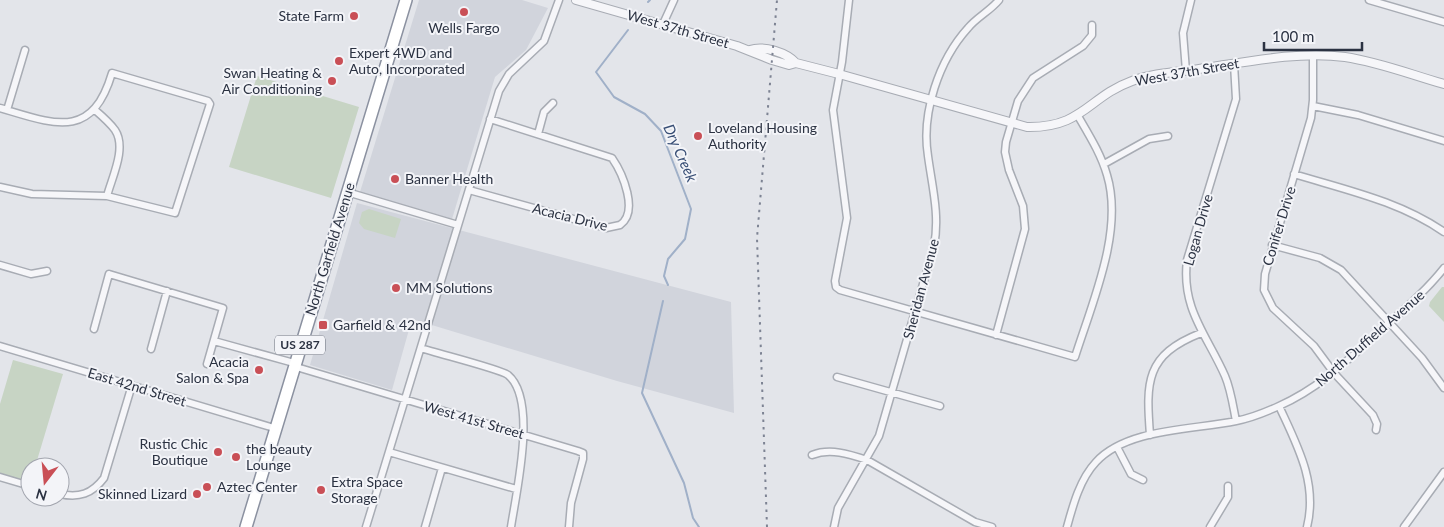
<svg xmlns="http://www.w3.org/2000/svg" width="1444" height="527" viewBox="0 0 1444 527" font-family="Lato,sans-serif">
	<style>
		.built { fill: #d1d4dc }
		.green { fill: #c7d4c4 }
		.lines { fill: none; stroke-linecap: round; stroke-linejoin: round }
		.stream { stroke: #a0b0c8; stroke-width: 2 }
		.minor-casing { stroke: #a8acb4; stroke-width: 9 }
		.tertiary-casing { stroke: #a8acb4; stroke-width: 10 }
		.trunk-casing { stroke: #8b91a0; stroke-width: 14 }
		.minor { stroke: #f6f6f9; stroke-width: 6 }
		.tertiary { stroke: #f6f6f9; stroke-width: 8 }
		.trunk { stroke: #fff; stroke-width: 11 }
		.rail { stroke: #7d8393; stroke-width: 2; stroke-dasharray: 2.5 5; stroke-linecap: butt }
		.poi-dot { fill: #c94f56; stroke: #f3f4f8; stroke-width: 2 }
		.labels { text-anchor: middle; stroke-width: 4; stroke-linejoin: round; paint-order: stroke }
		.shield { fill: #f3f4f8; stroke: #676c79; stroke-width: 1 }
		.shield-label { font-size: 12px; font-weight: bold; fill: #2b3242 }
		.poi-label { font-size: 14px; fill: #2b3242; stroke: #f3f4f8; text-anchor: start }
		.street-label { font-size: 14px; fill: #2b3242; stroke: #f3f4f8 }
		.water-label { font-size: 15px; font-style: italic; fill: #374d74; stroke: #f3f4f8 }
	</style>
	<rect width="100%" height="100%" fill="#e3e5ea"/>
	<path class="built" d="M 419,0 L 522,0 L 548,8 L 526,50 L 495,77 L 452,219 L 360,192 Z
		M 357,203 L 731,302 L 734,413 L 617,381 L 412,319 L 392,390 L 310,365 Z"/>
	<path class="green" d="M 257,76 L 359,107 L 331,198 L 229,167 Z
		M 369,209 L 401,219 L 395,238 L 364,229 L 359,223 L 362,212 Z
		M 1442,287 L 1444,287 L 1444,322 L 1429,306 L 1430,302 Z
		M 13,360 L 63,374 L 35,467 L 30,467 L 30,482 L 0,474 L 0,404 Z"/>
	<g class="lines">
		<path class="stream" d="M 648,2 L 650,0
			M 628,30 L 596,72 L 614,97 L 645,114 L 661,131 L 691,209 L 685,239 L 668,259 L 664,276 L 668,285
			M 663,301 L 642,393 L 684,483 L 693,518 L 699,527"/>
		<defs>
			<path id="minor" d="M 849,0 L 842,62 L 833,110 L 847,218 L 835,281 L 836,287 L 840,290 L 1075,357 C 1092,303 1124,231 1107,175 C 1101,154 1089,135 1078,116
				M 1369,0 L 1444,22
				M 663,24 L 674,0
				M 1313,55 L 1313,100 L 1311,118 L 1265,274 L 1264,290 L 1273,308 L 1314,346 L 1334,373 L 1373,415 L 1377,424 L 1376,430
				M 1234,64 L 1236,99 L 1187,260 C 1181,309 1207,335 1225,376 C 1231,390 1233,406 1236,421
				M 1186,71 L 1183,33 L 1191,0
				M 1313,106 L 1358,115 L 1444,141
				M 0,108 C 54,124 92,141 112,73 L 208,101 L 210,104 L 175,213 L 107,196 L 32,194 L 0,187
				M 7,110 L 25,50
				M 95,110 C 102,116 110,123 115,130 C 127,148 112,177 107,196
				M 538,134 L 544,112 L 553,103
				M 1104,164 L 1149,139 L 1168,136
				M 1294,174 C 1346,190 1399,201 1444,232
				M 469,190 L 606,228 L 620,225 C 639,212 623,174 612,158 L 490,119
				M 347,192 L 458,225
				M 1272,245 L 1320,258 L 1341,270 L 1422,358 L 1444,388
				M 0,265 L 31,274 L 47,271
				M 94,329 L 109,274 L 223,308 L 207,364
				M 996,335 L 1025,229 L 1023,206 L 1009,170 L 1005,152 L 1006,142 L 1018,101 L 1033,78 L 1083,46 L 1092,35 L 1092,25
				M 214,341 L 294,363
				M 0,346 L 274,428
				M 421,348 C 435,353 500,369 508,375 C 538,400 516,493 511,527
				M 151,349 L 167,291
				M 293,366 L 578,451 L 583,453 L 583,459 L 571,503 L 569,527
				M 837,377 L 940,406
				M 1279,406 C 1297,445 1318,483 1307,527
				M 1150,435 C 1146,382 1145,355 1201,333
				M 1117,447 L 1131,474 L 1143,480
				M 389,452 L 516,489
				M 812,455 C 830,448 849,454 867,460 L 975,522 L 992,527
				M 0,477 L 30,486
				M 60,494 C 79,498 92,494 104,478 L 132,385
				M 366,527 L 499,91 L 509,74 L 544,41 L 559,0
				M 425,527 L 442,468
				M 834,527 L 838,508 L 879,436 L 934,246 C 940,215 932,186 928,156 C 921,113 939,60 968,28 C 977,17 990,11 999,0
				M 1067,527 C 1073,505 1080,479 1096,462 C 1127,428 1194,430 1236,421 C 1251,418 1266,412 1279,406 C 1318,389 1348,360 1379,332 C 1402,311 1425,292 1444,268
				M 1210,527 L 1228,497 L 1228,486
				M 1404,527 L 1444,472"/>
			<path id="tertiary" d="M 576,0 L 737,46 L 772,60 L 789,65 L 796,63 L 839,74 L 1027,127 C 1083,128 1088,97 1132,81 C 1152,73 1177,72 1199,69 C 1246,62 1298,51 1345,57 C 1379,62 1412,75 1444,84
				M 750,50 C 764,45 787,53 796,63"/>
			<path id="trunk" d="M 246,527 L 406,0"/>
		</defs>
		<use href="#minor" class="minor-casing"/>
		<use href="#tertiary" class="tertiary-casing"/>
		<use href="#trunk" class="trunk-casing"/>
		<use href="#minor" class="minor"/>
		<use href="#tertiary" class="tertiary"/>
		<use href="#trunk" class="trunk"/>
		<path class="rail" d="M 767,527 L 757,238 L 777,0"/>
	</g>
	<g class="poi-dot">
		<circle cx="464" cy="12" r="5"/>
		<circle cx="354" cy="16" r="5"/>
		<circle cx="339" cy="61" r="5"/>
		<circle cx="332" cy="81" r="5"/>
		<circle cx="698" cy="136" r="5"/>
		<circle cx="395" cy="179" r="5"/>
		<circle cx="396" cy="288" r="5"/>
		<rect x="318" y="320" width="10" height="10" rx="2.5"/>
		<circle cx="259" cy="370" r="5"/>
		<circle cx="218" cy="452" r="5"/>
		<circle cx="236" cy="457" r="5"/>
		<circle cx="207" cy="487" r="5"/>
		<circle cx="321" cy="490" r="5"/>
		<circle cx="197" cy="494" r="5"/>
	</g>
	<g class="labels">
		<rect class="shield" x="275" y="335.5" width="50" height="19" rx="4"/>
		<g class="shield-label">
			<text x="300" y="349">US 287</text>
		</g>
		<g class="poi-label">
			<text x="344" y="21" text-anchor="end">State Farm</text>
			<text x="464" y="33" text-anchor="middle">Wells Fargo</text>
			<text x="349" y="58">Expert 4WD and<tspan x="349" dy="16">Auto, Incorporated</tspan></text>
			<text x="322" y="78" text-anchor="end">Swan Heating &amp;<tspan x="322" dy="16">Air Conditioning</tspan></text>
			<text x="708" y="133">Loveland Housing<tspan x="708" dy="16">Authority</tspan></text>
			<text x="405" y="184">Banner Health</text>
			<text x="406" y="293">MM Solutions</text>
			<text x="333" y="330">Garfield &amp; 42nd</text>
			<text x="249" y="367" text-anchor="end">Acacia<tspan x="249" dy="16">Salon &amp; Spa</tspan></text>
			<text x="208" y="449" text-anchor="end">Rustic Chic<tspan x="208" dy="16">Boutique</tspan></text>
			<text x="246" y="454">the beauty<tspan x="246" dy="16">Lounge</tspan></text>
			<text x="331" y="487">Extra Space<tspan x="331" dy="16">Storage</tspan></text>
			<text x="217" y="492">Aztec Center</text>
			<text x="187" y="499" text-anchor="end">Skinned Lizard</text>
		</g>
		<g class="street-label">
			<text transform="translate(678 29) rotate(16)" y="5">West 37th Street</text>
			<text transform="translate(1187 72) rotate(-10)" y="5">West 37th Street</text>
			<text transform="translate(570 217) rotate(14)" y="5">Acacia Drive</text>
			<text transform="translate(1279 226) rotate(-73)" y="5">Conifer Drive</text>
			<text transform="translate(1198 230) rotate(-74)" y="5">Logan Drive</text>
			<text transform="translate(330 249) rotate(-73)" y="5">North Garfield Avenue</text>
			<text transform="translate(921 289) rotate(-75)" y="5">Sheridan Avenue</text>
			<text transform="translate(1370 338) rotate(-41)" y="5">North Duffield Avenue</text>
			<text transform="translate(137 387) rotate(17)" y="5">East 42nd Street</text>
			<text transform="translate(474 420) rotate(16)" y="5">West 41st Street</text>
		</g>
		<g class="water-label">
			<text transform="translate(680 153) rotate(66)" y="5">Dry Creek</text>
		</g>
	</g>
	<g transform="translate(45 482) rotate(196)"><circle r="24" fill="#f3f4f8" stroke="#a3a6af"/>
	<path d="M0-4L9 19L0 12L-9 19Z" fill="#c94f56"/>
	<text y="-8" font-size="14" font-weight="bold" text-anchor="middle" fill="#2b3242">N</text>
	</g>
	<path d="M1264 42v8h98v-8" fill="none" stroke="#2b3242" stroke-width="2.5"/>
	<text x="1272" y="42" font-size="15" fill="#2b3242" stroke="#f3f4f8" stroke-width="4" paint-order="stroke">100 m</text>
</svg>
